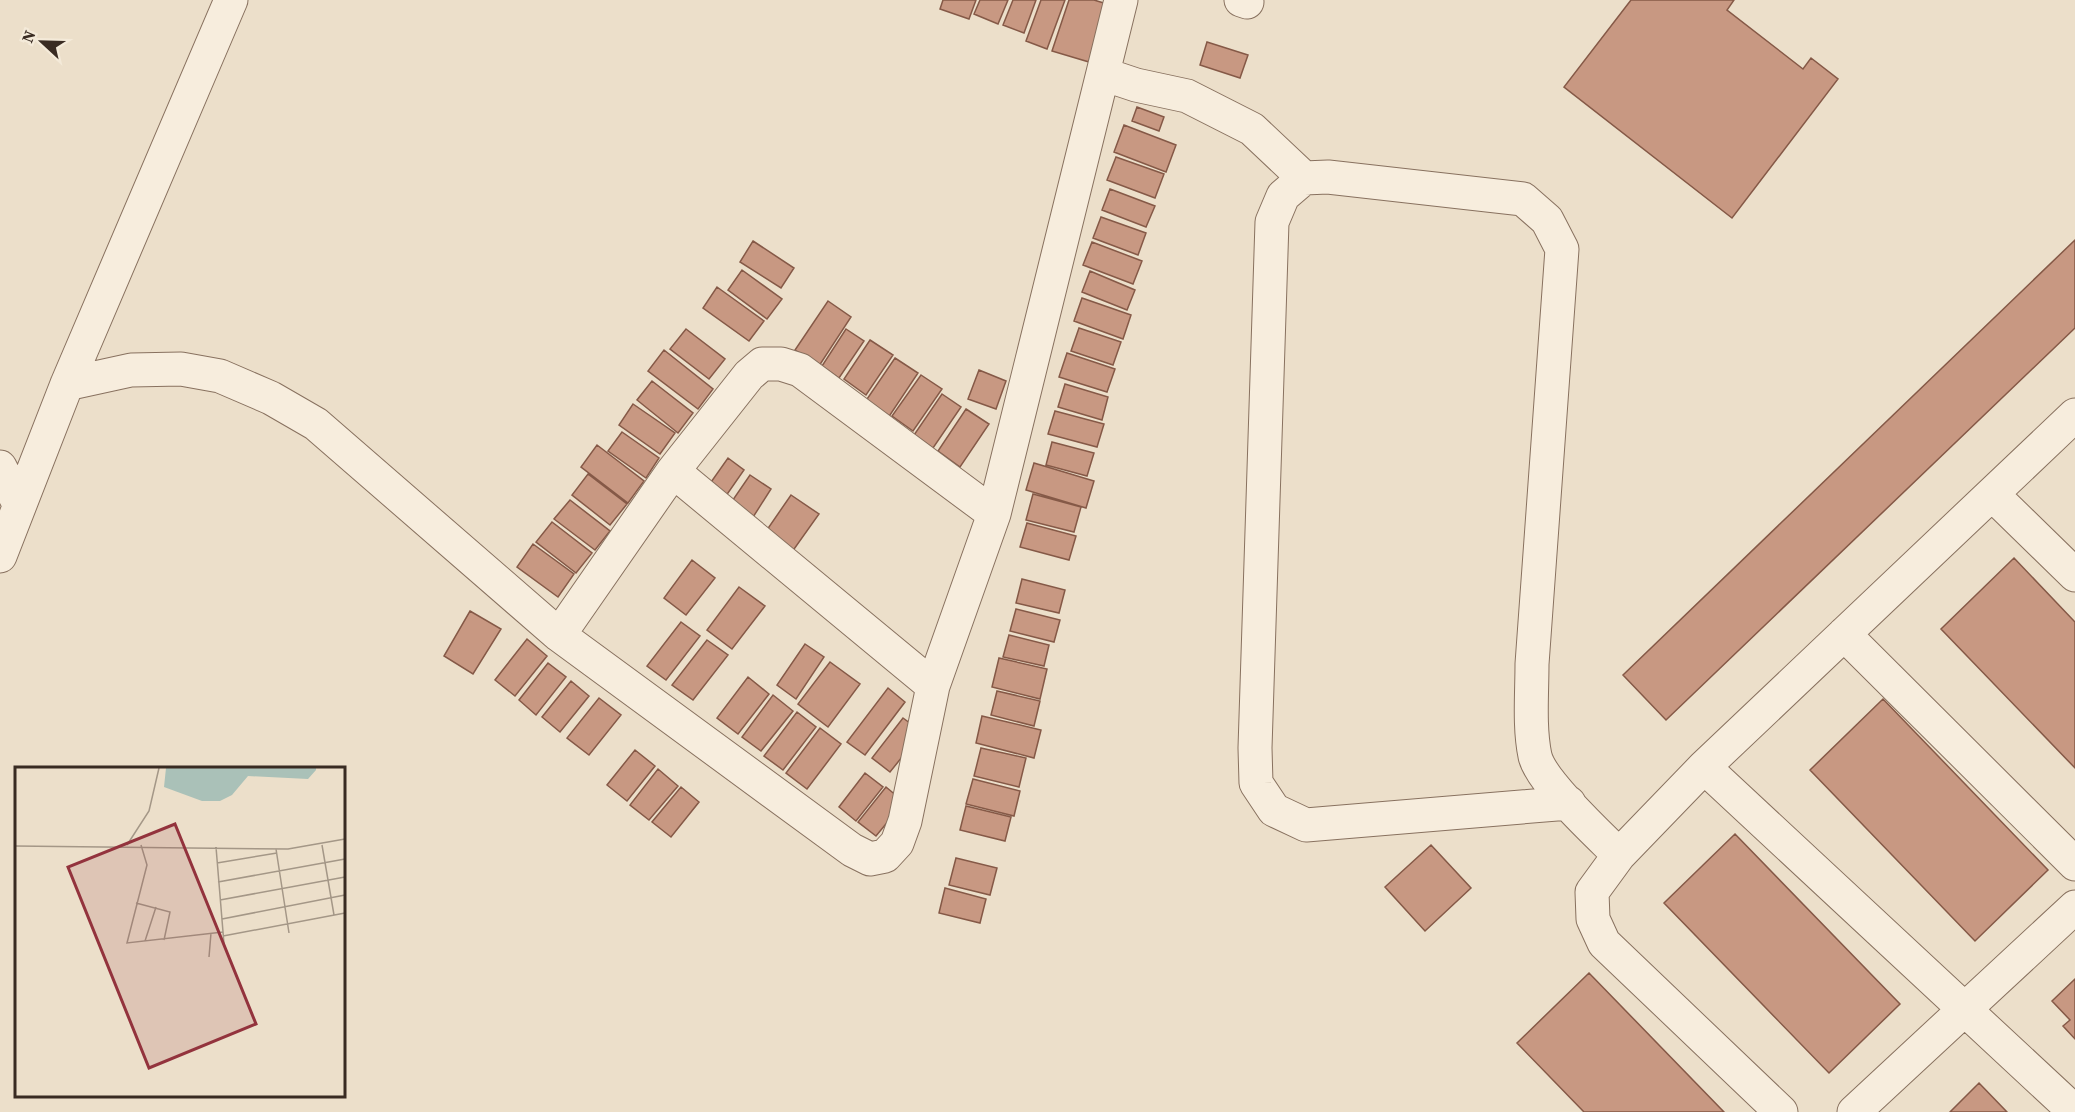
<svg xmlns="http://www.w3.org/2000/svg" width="2075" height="1112" viewBox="0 0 2075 1112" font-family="'Source Serif 4',serif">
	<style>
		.building { fill: #c89882; stroke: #855947; stroke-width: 1.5 }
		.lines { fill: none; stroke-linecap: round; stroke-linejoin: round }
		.minor-casing { stroke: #88715f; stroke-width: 35 }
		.minor { stroke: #f7eddd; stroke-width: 33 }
		.inset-road { fill: none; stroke: #a49787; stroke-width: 1.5 }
		.view { fill: #93333d; fill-opacity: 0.15; stroke: #93333d; stroke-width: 3 }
		.inset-edge { fill: none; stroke: #392b22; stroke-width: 3 }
	</style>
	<rect width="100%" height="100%" fill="#ecdfca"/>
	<path class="building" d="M 943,0 L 976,0 L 969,19 L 940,9 Z
		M 980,0 L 1008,0 L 998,24 L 974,14 Z
		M 1013,0 L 1036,0 L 1024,33 L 1003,25 Z
		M 1041,0 L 1065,0 L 1047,49 L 1026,41 Z
		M 1069,0 L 1094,0 L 1107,4 L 1089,62 L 1052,51 Z
		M 1631,0 L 1734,0 L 1727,10 L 1803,69 L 1811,58 L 1838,79 L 1732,218 L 1564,87 Z
		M 1207,42 L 1248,55 L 1240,78 L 1200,65 Z
		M 1137,107 L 1164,117 L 1159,131 L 1132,121 Z
		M 1124,125 L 1176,145 L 1166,172 L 1114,152 Z
		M 1116,157 L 1164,174 L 1155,198 L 1107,180 Z
		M 1110,189 L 1155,206 L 1146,227 L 1102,210 Z
		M 1101,217 L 1146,233 L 1138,255 L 1093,238 Z
		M 2075,240 L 2075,328 L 1666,720 L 1623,675 Z
		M 753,241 L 794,268 L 781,288 L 740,262 Z
		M 1092,242 L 1142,261 L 1133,284 L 1083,265 Z
		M 742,270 L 782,299 L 767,319 L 728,290 Z
		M 1090,271 L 1135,290 L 1127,310 L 1082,292 Z
		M 717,287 L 764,321 L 749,341 L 703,308 Z
		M 1082,298 L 1131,315 L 1123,339 L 1074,321 Z
		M 828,301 L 851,317 L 819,366 L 795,350 Z
		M 1079,328 L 1121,342 L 1113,365 L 1071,351 Z
		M 686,329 L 725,359 L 709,379 L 670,349 Z
		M 846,329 L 864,341 L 839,378 L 822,366 Z
		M 870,340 L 893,355 L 866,395 L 844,379 Z
		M 664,350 L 713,389 L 698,409 L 648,371 Z
		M 1067,353 L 1115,369 L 1107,392 L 1059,377 Z
		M 895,358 L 918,373 L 888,418 L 865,402 Z
		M 979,370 L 1006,381 L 996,409 L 968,399 Z
		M 921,375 L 942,389 L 913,431 L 892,416 Z
		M 652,381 L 693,413 L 678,433 L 637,400 Z
		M 1065,384 L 1108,397 L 1102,420 L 1058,407 Z
		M 942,394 L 961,407 L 933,448 L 914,435 Z
		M 633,404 L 675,433 L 660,454 L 619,425 Z
		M 966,409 L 989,424 L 960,467 L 938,451 Z
		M 1055,411 L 1104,424 L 1097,447 L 1048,434 Z
		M 622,432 L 659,458 L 646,478 L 608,451 Z
		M 1052,442 L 1094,453 L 1087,476 L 1046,465 Z
		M 597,445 L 644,481 L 628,503 L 581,467 Z
		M 728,458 L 744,470 L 721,503 L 704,492 Z
		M 1034,463 L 1094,481 L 1086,508 L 1026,490 Z
		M 588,474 L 627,504 L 610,525 L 572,495 Z
		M 750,475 L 771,489 L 748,525 L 726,510 Z
		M 1033,494 L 1081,507 L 1074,532 L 1026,520 Z
		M 791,495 L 819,514 L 787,559 L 760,540 Z
		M 570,500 L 610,531 L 595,550 L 554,519 Z
		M 552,522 L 592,553 L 576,573 L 536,542 Z
		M 1027,523 L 1076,536 L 1069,560 L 1020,547 Z
		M 533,544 L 574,574 L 558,597 L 517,567 Z
		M 2014,558 L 2075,622 L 2075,768 L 1941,629 Z
		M 692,560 L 715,578 L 686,615 L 664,598 Z
		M 1022,579 L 1065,590 L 1059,613 L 1016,603 Z
		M 739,587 L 765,606 L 732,649 L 707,630 Z
		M 1016,609 L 1060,620 L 1054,642 L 1010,631 Z
		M 470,611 L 501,629 L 473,674 L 444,656 Z
		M 681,622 L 700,636 L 666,680 L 647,666 Z
		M 1009,635 L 1049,645 L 1044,666 L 1003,657 Z
		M 527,639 L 547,656 L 515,696 L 495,680 Z
		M 707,640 L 728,655 L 693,700 L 672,685 Z
		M 805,644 L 824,657 L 796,699 L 777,685 Z
		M 999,658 L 1047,669 L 1040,699 L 992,687 Z
		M 830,662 L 860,684 L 828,727 L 798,704 Z
		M 548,663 L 566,677 L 536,715 L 519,700 Z
		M 748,677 L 769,694 L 738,734 L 717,718 Z
		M 571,681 L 589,696 L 560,732 L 542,717 Z
		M 888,688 L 905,702 L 865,755 L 847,742 Z
		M 997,691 L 1040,701 L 1034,726 L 991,715 Z
		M 773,695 L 793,711 L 761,751 L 742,737 Z
		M 599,698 L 621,715 L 589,755 L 567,738 Z
		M 1883,699 L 2048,870 L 1975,941 L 1810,770 Z
		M 797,712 L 816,727 L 783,770 L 764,756 Z
		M 982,716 L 1041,730 L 1034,758 L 976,743 Z
		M 903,718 L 922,732 L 890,772 L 872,758 Z
		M 820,728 L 841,744 L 807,789 L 786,773 Z
		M 981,748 L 1026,758 L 1019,787 L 974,776 Z
		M 635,750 L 655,766 L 627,801 L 607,785 Z
		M 658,769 L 678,786 L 649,820 L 630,805 Z
		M 865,773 L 883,787 L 856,821 L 839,807 Z
		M 973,779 L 1020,791 L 1014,816 L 966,804 Z
		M 681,787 L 699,802 L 671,837 L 652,822 Z
		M 886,787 L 904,802 L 876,836 L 858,822 Z
		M 966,806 L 1011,817 L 1005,841 L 960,830 Z
		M 1735,834 L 1900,1004 L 1829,1073 L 1664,903 Z
		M 1431,845 L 1471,888 L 1425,931 L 1385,887 Z
		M 956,858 L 997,868 L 990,895 L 949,885 Z
		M 945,888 L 986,899 L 980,923 L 939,913 Z
		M 1589,973 L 1724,1112 L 1584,1112 L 1517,1043 Z
		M 2075,979 L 2075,1039 L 2063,1026 L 2070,1020 L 2052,1001 Z
		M 1979,1083 L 2007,1112 L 1950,1112 Z"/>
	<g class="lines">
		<defs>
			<path id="minor" d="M 1241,0 L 1247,2
				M 1103,74 L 1136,85 L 1187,96 L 1252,129 L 1304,178
				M 67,384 L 131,370 L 181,369 L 220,376 L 271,398 L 316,424 L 559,635 L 852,850 L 870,859 L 885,856 L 897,843 L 905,821 L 933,686 L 994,514 L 1121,0
				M 0,467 L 19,504
				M 673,471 L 933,686
				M 1992,494 L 2075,575
				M 0,556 L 67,384 L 231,0
				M 1844,634 L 2075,864
				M 559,635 L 673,471 L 749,375 L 762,364 L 781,364 L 800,370 L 994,514
				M 1704,767 L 2075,1112
				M 1569,803 L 1306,825 L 1274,810 L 1256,783 L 1255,748 L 1272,222 L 1283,196 L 1304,178 L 1328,177 L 1523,199 L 1547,220 L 1562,249 L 1532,664 C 1532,694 1529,727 1535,756 C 1541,782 1598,834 1619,855
				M 1781,1112 L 1604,943 L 1593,919 L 1592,892 L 1619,855 L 1704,767 L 2075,415
				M 1854,1112 L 2075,907"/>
		</defs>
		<use href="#minor" class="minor-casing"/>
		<use href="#minor" class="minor"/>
	</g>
	<g transform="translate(15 767)">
		<rect width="330" height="330" fill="#ecdfca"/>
		<path d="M 151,1 L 301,1 L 301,3 L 293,12 L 233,9 L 217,28 L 205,34 L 187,34 L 149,20 Z" fill="#aac1b8"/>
		<path class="inset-road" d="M 112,78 L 134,44 L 144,1M 126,78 L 132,98 L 112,176 L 208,165M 307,78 L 319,148M 0,79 L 273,82 L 330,72M 201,80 L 209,177M 261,82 L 274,166M 202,96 L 262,86M 203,115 L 330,92M 205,133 L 330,110M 121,136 L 155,145 L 149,173M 207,152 L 330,128M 208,169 L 330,146M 130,174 L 141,140M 194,190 L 196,166"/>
		<path class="view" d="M 160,57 L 241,257 L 134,301 L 53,100 Z"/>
		<rect width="330" height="330" class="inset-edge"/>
	</g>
	<g transform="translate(42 42) rotate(292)" stroke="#f4ead9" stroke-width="4.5" paint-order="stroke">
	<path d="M0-4.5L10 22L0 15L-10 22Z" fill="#392b22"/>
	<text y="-9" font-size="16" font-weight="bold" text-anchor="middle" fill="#392b22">N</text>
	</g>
</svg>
